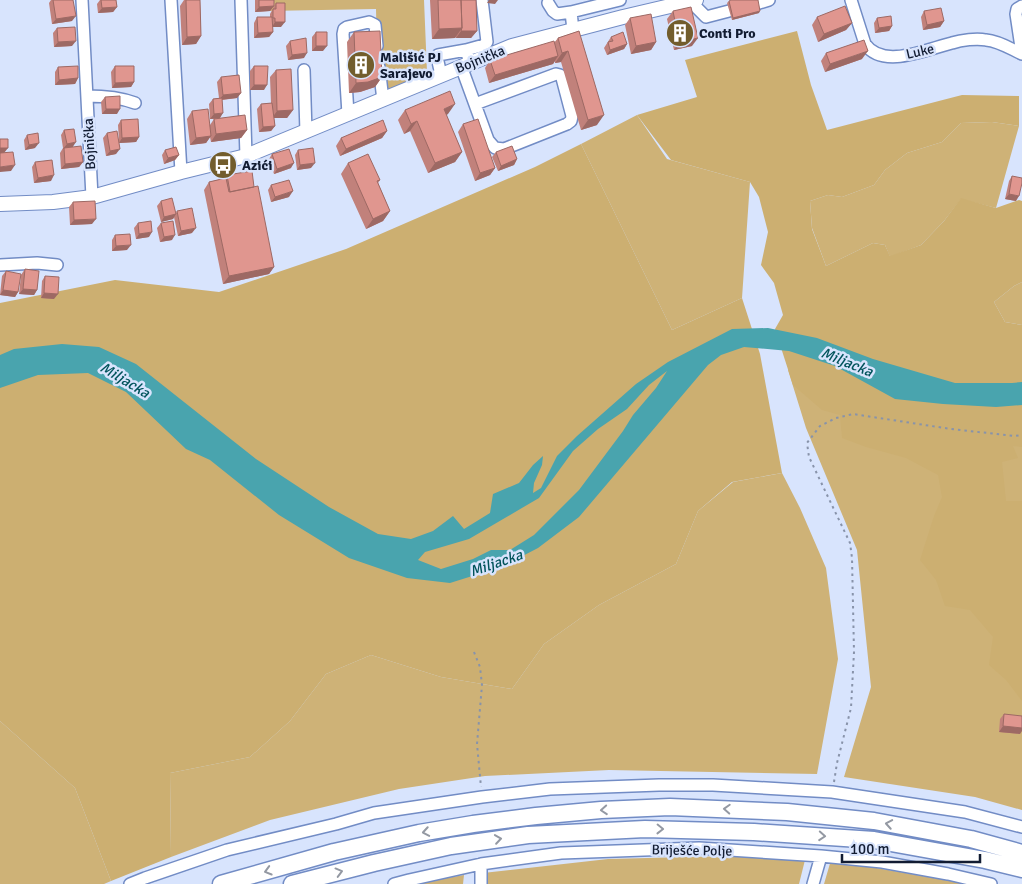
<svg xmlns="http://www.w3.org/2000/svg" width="1022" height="884" viewBox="0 0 1022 884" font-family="Signika,sans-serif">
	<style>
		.green { fill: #ceb277 }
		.forest { fill: #ccaf71 }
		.water { fill: #49a4ae; fill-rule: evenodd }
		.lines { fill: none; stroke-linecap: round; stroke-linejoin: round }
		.minor-casing { stroke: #728cc5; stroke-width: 14 }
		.major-casing { stroke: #728cc5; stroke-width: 16 }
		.highway-casing { stroke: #728cc5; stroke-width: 19 }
		.path { stroke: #8893aa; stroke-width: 2; stroke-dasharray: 2.5 4; stroke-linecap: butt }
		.minor { stroke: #fff; stroke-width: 11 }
		.major { stroke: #fff; stroke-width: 14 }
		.highway { stroke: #fff; stroke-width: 16 }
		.wall { fill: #c1817b }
		.shaded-wall { fill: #9d6964 }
		.building { fill: #e0968f; stroke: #9d6964 }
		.oneway { stroke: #9499a3 }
		.labels { text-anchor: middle; stroke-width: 5; stroke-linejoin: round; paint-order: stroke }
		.poi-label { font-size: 14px; font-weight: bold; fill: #121c32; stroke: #d8e4fd; text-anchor: start }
		.street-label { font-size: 14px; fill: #121c32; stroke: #d8e4fd }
		.water-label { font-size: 15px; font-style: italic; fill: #00535b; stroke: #d8e4fd }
	</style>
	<rect width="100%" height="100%" fill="#d8e4fd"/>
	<path class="green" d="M 266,0 L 424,0 L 427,72 L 378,96 L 376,9 L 267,11 Z
		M 637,115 L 667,159 L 750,182 L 742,298 L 672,330 L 581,144 Z
		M 992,122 L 1019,126 L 996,208 L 961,199 L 944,221 L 921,245 L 890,257 L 885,245 L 873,243 L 826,266 L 812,228 L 810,201 L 828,195 L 842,197 L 874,185 L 885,170 L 907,153 L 942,142 L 961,123 Z
		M 1022,282 L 1022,325 L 1005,322 L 994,302 L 1014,286 Z
		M 788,370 L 1022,421 L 1022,810 L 975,797 L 844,777 L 871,687 L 857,550 L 806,428 Z
		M 782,473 L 800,508 L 826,568 L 838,659 L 817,774 L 609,770 L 485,776 L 399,789 L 270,820 L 171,857 L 170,773 L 250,757 L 290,721 L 326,674 L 371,655 L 441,677 L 512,689 L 544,644 L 599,605 L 676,564 L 698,511 L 733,482 Z
		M 0,721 L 75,788 L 111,881 L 104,884 L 0,884 Z
		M 727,856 L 805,860 L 799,884 L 481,884 L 483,873 L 608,859 Z
		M 831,860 L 968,884 L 824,884 Z
		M 464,875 L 463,884 L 412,884 Z"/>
	<path class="forest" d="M 797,31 L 811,85 L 827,130 L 962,95 L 1019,96 L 1019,126 L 992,122 L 961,123 L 942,142 L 907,153 L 885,170 L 874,185 L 842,197 L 828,195 L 810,201 L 812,229 L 826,266 L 873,243 L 885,245 L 890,256 L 921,245 L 944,221 L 961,198 L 996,208 L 1019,200 L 1022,201 L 1022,282 L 1014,286 L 994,302 L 1005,322 L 1022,325 L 1022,447 L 1013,446 L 1018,458 L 1002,462 L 1006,501 L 1022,501 L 1022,701 L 1006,680 L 989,665 L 993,637 L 970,610 L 945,606 L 936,580 L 920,560 L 934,516 L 942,497 L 938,475 L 906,458 L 866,447 L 842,438 L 840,415 L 822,410 L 793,385 L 775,329 L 783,315 L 774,283 L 761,265 L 768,232 L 759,197 L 750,182 L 671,160 L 637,115 L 697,97 L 685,60 Z
		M 581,144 L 672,330 L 742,298 L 760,354 L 782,473 L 732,482 L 698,511 L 676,564 L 599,605 L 544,644 L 512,689 L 441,677 L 371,655 L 326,674 L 290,721 L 250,757 L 170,773 L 171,857 L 111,881 L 75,788 L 0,721 L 0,303 L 115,280 L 219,292 L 346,249 L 535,167 Z"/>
	<path class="water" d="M 768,328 L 817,338 L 873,359 L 955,383 L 1012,383 L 1022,382 L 1022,405 L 996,407 L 943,404 L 895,399 L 835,366 L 789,351 L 744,347 L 721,355 L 708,365 L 579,517 L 538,548 L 501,567 L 450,583 L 407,578 L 349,558 L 279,515 L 210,460 L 186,449 L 126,392 L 88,373 L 38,375 L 0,388 L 0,355 L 14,349 L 62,344 L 99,347 L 136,364 L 256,459 L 329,507 L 378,534 L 411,539 L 433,531 L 453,516 L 464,529 L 490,513 L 493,494 L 519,483 L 533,465 L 543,456 L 542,465 L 534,483 L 533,493 L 541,488 L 557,456 L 577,436 L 636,384 L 668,362 L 732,329 ZM 667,371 L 656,388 L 633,415 L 623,431 L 579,490 L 534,535 L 510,550 L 491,550 L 473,559 L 441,569 L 418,560 L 425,552 L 469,539 L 539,498 L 573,451 L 598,429 L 627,409 L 649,385 Z"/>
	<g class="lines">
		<defs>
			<path id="minor" d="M 82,0 L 92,197
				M 171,0 L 181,172
				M 241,0 L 246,156
				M 851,0 L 865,44 C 883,70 927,49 952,43 C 961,40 977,38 986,40 C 999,41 1011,49 1022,54
				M 690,1 L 706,17 L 729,11
				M 548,3 L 553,11 L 557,14 L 571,12
				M 756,4 L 769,0
				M 573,30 L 571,12 L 620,0
				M 1022,54 L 1016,14 L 1017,9 L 1022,6
				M 470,63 L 466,50 L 484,45 L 487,42 L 482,0
				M 461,66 L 488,140 L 495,148 L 504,149 L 567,124 L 571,121 L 572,116 L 562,78 L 560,75 L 556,74 L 475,104
				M 379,67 L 383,100
				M 304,70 L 306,132
				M 441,75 L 437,57 L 438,55 L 466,50
				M 87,96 C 104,96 119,97 135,103
				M 348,114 L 343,34 L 344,29 L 347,27 L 369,22 L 375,25 L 377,46
				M 0,265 L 37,263 L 57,265
				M 130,884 L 145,878 L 227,850 L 336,824 L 374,813 L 482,797 L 550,789 L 659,785 L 713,785 L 832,792 L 965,812 L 1022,827
				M 394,884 L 409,880 L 481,864 L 561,853 L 699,848 L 821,856 L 882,862 L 948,874 L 991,884
				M 481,884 L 481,864
				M 813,884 L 821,856"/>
			<path id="major" d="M 0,204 L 53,202 L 92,197 L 181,172 L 246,156 L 512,46 L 623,17 L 696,0"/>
			<path id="highway" d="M 221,884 L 334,852 L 419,833 L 473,824 L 536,816 L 601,810 L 670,807 L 787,812 L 874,821 L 971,839 L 1022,853
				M 292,884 L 374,863 L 451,846 L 528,835 L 645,829 L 754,832 L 874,840 L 985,860 L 1022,869"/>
		</defs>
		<use href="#minor" class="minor-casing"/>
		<use href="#major" class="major-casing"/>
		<use href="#highway" class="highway-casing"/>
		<path class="path" d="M 474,652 L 480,667 L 482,685 L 477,744 L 481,787
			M 834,782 L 837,763 L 851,708 L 854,652 L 852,558 L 850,543 L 809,457 L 807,443 L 820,426 L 836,418 L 853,414 L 951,429 L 1015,436 L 1022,435"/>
		<use href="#minor" class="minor"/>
		<use href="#major" class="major"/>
		<use href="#highway" class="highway"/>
	</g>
	<path class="wall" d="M 51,0 L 73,0 L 72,21 L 52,24 L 49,3 Z
		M 100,0 L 116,0 L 117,7 L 113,12 L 98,13 L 97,4 Z
		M 184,0 L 200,0 L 201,36 L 196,44 L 182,45 L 180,6 Z
		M 255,0 L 274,0 L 274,6 L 270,11 L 255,12 Z
		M 430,0 L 476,0 L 477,31 L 471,38 L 456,38 L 455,37 L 455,38 L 432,39 Z
		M 729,1 L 759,13 L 732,20 L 727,3 Z
		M 276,3 L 281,27 L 272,27 L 273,32 L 269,37 L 254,38 L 254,23 L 257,17 L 270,17 L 270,14 Z
		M 673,11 L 692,46 L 674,50 L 667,19 Z
		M 924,11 L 944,21 L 940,27 L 923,30 L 921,17 Z
		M 817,17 L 852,23 L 846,30 L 818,42 L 812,25 Z
		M 630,18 L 656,42 L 651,50 L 631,54 L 625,25 Z
		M 877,18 L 892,26 L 889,31 L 875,33 L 874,23 Z
		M 57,28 L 72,46 L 54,47 L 53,33 Z
		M 579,31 L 597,125 L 581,130 L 561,62 L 555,63 L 555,61 L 553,64 L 489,83 L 485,68 L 490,60 L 554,43 L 558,38 Z
		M 316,32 L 323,51 L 312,51 L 312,37 Z
		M 354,32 L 382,77 L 375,87 L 360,92 L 349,93 L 347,42 Z
		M 611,37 L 627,44 L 624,49 L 607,55 L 604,48 Z
		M 290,41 L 304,58 L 288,60 L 286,46 Z
		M 826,53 L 862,59 L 825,72 L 821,61 Z
		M 115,66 L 134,82 L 131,87 L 112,88 L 111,72 Z
		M 254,66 L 264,90 L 250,90 L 250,71 Z
		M 58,67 L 78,78 L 75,84 L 55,85 L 55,72 Z
		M 276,70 L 293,110 L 287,118 L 274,118 L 275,126 L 271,131 L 259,132 L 257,109 L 261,104 L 271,103 L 270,77 Z
		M 221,77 L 241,93 L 237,98 L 222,100 L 220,118 L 247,130 L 241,138 L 211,142 L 210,137 L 206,143 L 190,145 L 187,119 L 192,111 L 210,125 L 214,119 L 210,119 L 209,104 L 213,99 L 219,98 L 217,82 Z
		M 105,97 L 117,114 L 102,114 L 101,102 Z
		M 405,110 L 448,114 L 446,115 L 462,152 L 455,162 L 428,173 L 410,131 L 404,134 L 398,120 Z
		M 121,120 L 139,137 L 136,142 L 119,143 L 116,154 L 106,156 L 103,138 L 107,133 L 119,141 L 118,125 Z
		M 463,124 L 495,168 L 490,175 L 475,181 L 458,132 Z
		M 64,130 L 73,147 L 83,162 L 79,167 L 61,169 L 60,153 L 63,148 L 61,135 Z
		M 387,131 L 382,138 L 340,156 L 336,146 L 341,138 Z
		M 27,135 L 35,148 L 25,150 L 24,140 Z
		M 165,150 L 179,155 L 175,160 L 164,164 L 162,155 Z
		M 298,150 L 311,168 L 297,170 L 295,155 Z
		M 496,152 L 517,159 L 514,165 L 498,171 L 492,157 Z
		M 272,154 L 291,168 L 274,174 L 269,159 Z
		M 35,162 L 51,181 L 34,183 L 32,167 Z
		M 348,163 L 380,180 L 378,183 L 390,211 L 383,221 L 366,229 L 341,174 Z
		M 227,175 L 254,187 L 274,267 L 269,274 L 223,284 L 204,190 L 209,182 L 225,178 Z
		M 1012,176 L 1016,201 L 1005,199 L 1009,181 Z
		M 271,185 L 289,197 L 271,202 L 268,190 Z
		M 161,201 L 176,213 L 177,211 L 192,233 L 178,236 L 174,217 L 173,219 L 161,222 L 157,206 Z
		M 73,202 L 92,224 L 70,225 L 69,207 Z
		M 138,223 L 149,237 L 136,239 L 134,228 Z
		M 161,223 L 172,240 L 160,242 L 157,228 Z
		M 115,235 L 127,250 L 112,251 L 112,240 Z
		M 25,269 L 37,290 L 34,295 L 19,294 L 21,275 Z
		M 6,271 L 18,292 L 15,297 L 0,295 L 2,276 Z
		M 45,276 L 54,299 L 41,298 L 42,281 Z
		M 1004,714 L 1020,734 L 999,732 L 1000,719 Z"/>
	<path class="shaded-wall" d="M 489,0 L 498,0 L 495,4 L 487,3 Z
		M 274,6 L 270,11 L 255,12 L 259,7 Z
		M 117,7 L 113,12 L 98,13 L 102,8 Z
		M 760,11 L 759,13 L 732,20 L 733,18 Z
		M 76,16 L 72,21 L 52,24 L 56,19 Z
		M 944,21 L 940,27 L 923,30 L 927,25 Z
		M 275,22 L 285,22 L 281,27 L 272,27 Z
		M 852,23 L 846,30 L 818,42 L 824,34 Z
		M 892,26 L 889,31 L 875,33 L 879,28 Z
		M 462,28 L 455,38 L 432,39 L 439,29 Z
		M 461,31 L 477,31 L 471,38 L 456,38 Z
		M 273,32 L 269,37 L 254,38 L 258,33 Z
		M 201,36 L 196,44 L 182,45 L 187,37 Z
		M 698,38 L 692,46 L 674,50 L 679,42 Z
		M 76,41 L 72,46 L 54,47 L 58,42 Z
		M 656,42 L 651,50 L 631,54 L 636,46 Z
		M 627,44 L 624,49 L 607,55 L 610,50 Z
		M 316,46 L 327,46 L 323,51 L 312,51 Z
		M 568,51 L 561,62 L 555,63 L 562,53 Z
		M 868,51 L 862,59 L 825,72 L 830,64 Z
		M 307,53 L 304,58 L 288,60 L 292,55 Z
		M 558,56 L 553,64 L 489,83 L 495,75 Z
		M 382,77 L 375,87 L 360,92 L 349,93 L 356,83 Z
		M 78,78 L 75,84 L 55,85 L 59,80 Z
		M 134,82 L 131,87 L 112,88 L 115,83 Z
		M 254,85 L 267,85 L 264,90 L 250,90 Z
		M 241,93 L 237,98 L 219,100 L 223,95 Z
		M 455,104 L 448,114 L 437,119 L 444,109 Z
		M 106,109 L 120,109 L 117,114 L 102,114 Z
		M 293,110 L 287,118 L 272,118 L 277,111 Z
		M 223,113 L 220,118 L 210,119 L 214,114 Z
		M 604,115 L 597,125 L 581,130 L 588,120 Z
		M 417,121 L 410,131 L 404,134 L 411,124 Z
		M 275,126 L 271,131 L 259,132 L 263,127 Z
		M 247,130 L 241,138 L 211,142 L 216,134 Z
		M 387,131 L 382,138 L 340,156 L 346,149 Z
		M 211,136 L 206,143 L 190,145 L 196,138 Z
		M 139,137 L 136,142 L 119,143 L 122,138 Z
		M 76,142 L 72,148 L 63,149 L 67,144 Z
		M 39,143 L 35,148 L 25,150 L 29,145 Z
		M 0,148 L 8,148 L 4,153 L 0,153 Z
		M 120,149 L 116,154 L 106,156 L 110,151 Z
		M 462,152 L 455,162 L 428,173 L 435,163 Z
		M 179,155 L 175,160 L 164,164 L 168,158 Z
		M 517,159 L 514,165 L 498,171 L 501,166 Z
		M 83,162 L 79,167 L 61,169 L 65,164 Z
		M 294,163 L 291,168 L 274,174 L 277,169 Z
		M 315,163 L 311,168 L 297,170 L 300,165 Z
		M 15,165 L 11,171 L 0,172 L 0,167 Z
		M 495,168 L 490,175 L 475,181 L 480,173 Z
		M 54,175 L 51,181 L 34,183 L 38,178 Z
		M 293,191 L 289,197 L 271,202 L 275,197 Z
		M 1009,194 L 1019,196 L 1016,201 L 1005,199 Z
		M 390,211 L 383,221 L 366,229 L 373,219 Z
		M 176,214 L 173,219 L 161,222 L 164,217 Z
		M 96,219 L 92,224 L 70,225 L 74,220 Z
		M 196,228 L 192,233 L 178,236 L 181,231 Z
		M 152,232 L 149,237 L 136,239 L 139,234 Z
		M 175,235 L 172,240 L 160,242 L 164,237 Z
		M 131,245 L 127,250 L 112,251 L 116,246 Z
		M 274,267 L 269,274 L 223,284 L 229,276 Z
		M 23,289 L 37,290 L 34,295 L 19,294 Z
		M 3,290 L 18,292 L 15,297 L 0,295 Z
		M 44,293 L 58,294 L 54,299 L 41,298 Z
		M 1003,726 L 1022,728 L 1022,731 L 1020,734 L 999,732 Z"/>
	<path class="building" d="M 53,0 L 73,0 L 76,16 L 56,19 Z
		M 101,0 L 116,0 L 117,7 L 102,8 Z
		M 186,0 L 200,0 L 201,36 L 187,37 Z
		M 259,0 L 274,0 L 274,6 L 259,7 Z
		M 438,0 L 461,0 L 462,28 L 439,29 Z
		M 461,0 L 476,0 L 477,31 L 461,31 L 462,28 Z
		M 731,0 L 758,0 L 760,11 L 733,18 L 729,1 Z
		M 276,3 L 285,3 L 285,22 L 275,22 L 275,18 L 273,18 L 273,9 L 276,9 Z
		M 845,6 L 852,23 L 824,34 L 817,17 Z
		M 691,7 L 698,38 L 679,42 L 673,11 Z
		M 941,8 L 944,21 L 927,25 L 924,11 Z
		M 651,14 L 656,42 L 636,46 L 630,18 Z
		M 891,16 L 892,26 L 879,28 L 877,18 Z
		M 257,17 L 272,17 L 273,32 L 258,33 Z
		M 75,27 L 76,41 L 58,42 L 57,28 Z
		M 380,31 L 382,77 L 368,82 L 356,83 L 354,32 Z
		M 579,31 L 604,115 L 588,120 L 568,51 L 562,53 L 558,38 Z
		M 316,32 L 327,32 L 327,46 L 316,46 Z
		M 623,32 L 627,44 L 610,50 L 608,42 L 613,41 L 611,37 Z
		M 306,38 L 307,53 L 292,55 L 290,41 Z
		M 864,40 L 868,51 L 830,64 L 826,53 Z
		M 554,41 L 558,56 L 495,75 L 490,60 Z
		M 78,66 L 78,78 L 59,80 L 58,67 Z
		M 115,66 L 134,66 L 134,82 L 115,83 Z
		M 254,66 L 268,66 L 267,85 L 254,85 Z
		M 291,69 L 293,110 L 277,111 L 276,70 Z
		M 239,75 L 241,93 L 223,95 L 221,77 Z
		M 450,91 L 455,104 L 444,109 L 462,152 L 435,163 L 417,121 L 411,124 L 405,110 Z
		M 120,96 L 120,109 L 106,109 L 105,97 Z
		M 222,98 L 223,113 L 214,114 L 213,99 Z
		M 272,103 L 275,126 L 263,127 L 261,104 Z
		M 208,109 L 211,136 L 196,138 L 192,111 Z
		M 245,115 L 247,130 L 216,134 L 214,119 Z
		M 138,119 L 139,137 L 122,138 L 121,120 Z
		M 478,119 L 495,168 L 480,173 L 463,124 Z
		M 383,120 L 387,131 L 346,149 L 341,138 Z
		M 74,129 L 76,142 L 67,144 L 64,130 Z
		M 117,131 L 120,149 L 110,151 L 107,133 Z
		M 38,133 L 39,143 L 29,145 L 27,135 Z
		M 0,139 L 8,139 L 8,148 L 0,148 Z
		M 81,146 L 83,162 L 65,164 L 64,148 Z
		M 512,146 L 517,159 L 501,166 L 496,152 Z
		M 176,147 L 179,155 L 168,158 L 165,150 Z
		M 313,148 L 315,163 L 300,165 L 298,150 Z
		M 289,149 L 294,163 L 277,169 L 272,154 Z
		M 13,152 L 15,165 L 0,167 L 0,153 Z
		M 368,154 L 380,180 L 377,181 L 390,211 L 373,219 L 348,163 Z
		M 52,160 L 54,175 L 38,178 L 35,162 Z
		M 252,171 L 254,187 L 230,192 L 227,175 Z
		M 1012,176 L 1022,178 L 1022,183 L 1019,196 L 1009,194 Z
		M 226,178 L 229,192 L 258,186 L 274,267 L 229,276 L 209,182 Z
		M 289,180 L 293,191 L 275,197 L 271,185 Z
		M 172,198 L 176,214 L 164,217 L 161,201 Z
		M 95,201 L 96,219 L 74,220 L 73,202 Z
		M 192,208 L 196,228 L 181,231 L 177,211 Z
		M 151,221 L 152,232 L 139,234 L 138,223 Z
		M 173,221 L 175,235 L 164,237 L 161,223 Z
		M 130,234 L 131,245 L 116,246 L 115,235 Z
		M 25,269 L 39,271 L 37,290 L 23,289 Z
		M 6,271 L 21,274 L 18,292 L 3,290 Z
		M 45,276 L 59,277 L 58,294 L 44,293 Z
		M 1004,714 L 1022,716 L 1022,728 L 1003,726 Z"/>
	<defs><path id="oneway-chevron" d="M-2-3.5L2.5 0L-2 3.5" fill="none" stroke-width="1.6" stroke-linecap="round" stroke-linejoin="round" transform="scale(1.25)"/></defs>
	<g class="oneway">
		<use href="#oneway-chevron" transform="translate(727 809) rotate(-177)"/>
		<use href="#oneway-chevron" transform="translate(604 810) rotate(176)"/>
		<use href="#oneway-chevron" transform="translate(889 824) rotate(-170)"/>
		<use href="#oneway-chevron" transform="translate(660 829) rotate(1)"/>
		<use href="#oneway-chevron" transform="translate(426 832) rotate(170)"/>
		<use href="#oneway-chevron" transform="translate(822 836) rotate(4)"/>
		<use href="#oneway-chevron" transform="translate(498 839) rotate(-8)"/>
		<use href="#oneway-chevron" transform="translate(268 871) rotate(164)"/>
		<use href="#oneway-chevron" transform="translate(339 872) rotate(-15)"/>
	</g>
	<defs>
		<symbol id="building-disc" viewBox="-11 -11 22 22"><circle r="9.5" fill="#725d2c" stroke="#d8e4fd"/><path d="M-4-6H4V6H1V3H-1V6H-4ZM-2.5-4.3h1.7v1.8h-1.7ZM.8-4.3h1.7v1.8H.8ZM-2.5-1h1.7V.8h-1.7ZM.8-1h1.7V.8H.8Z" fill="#fff"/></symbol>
		<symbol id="bus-disc" viewBox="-11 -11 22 22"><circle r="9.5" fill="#725d2c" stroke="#d8e4fd"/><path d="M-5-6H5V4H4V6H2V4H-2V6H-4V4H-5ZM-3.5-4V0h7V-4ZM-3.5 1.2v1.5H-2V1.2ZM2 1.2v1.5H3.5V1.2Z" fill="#fff"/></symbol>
	</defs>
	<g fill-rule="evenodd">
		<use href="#building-disc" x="664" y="17" width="32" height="32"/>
		<use href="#building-disc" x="345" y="49" width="32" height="32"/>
		<use href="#bus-disc" x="207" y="149" width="32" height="32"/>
	</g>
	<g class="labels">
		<g class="poi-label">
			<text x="699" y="38">Conti Pro</text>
			<text x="380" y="62">Mališić PJ<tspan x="380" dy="16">Sarajevo</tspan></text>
			<text x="242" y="170">Azići</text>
		</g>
		<g class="street-label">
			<text transform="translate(920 51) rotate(-13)" y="5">Luke</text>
			<text transform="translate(480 59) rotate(-22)" y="5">Bojnička</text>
			<text transform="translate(89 144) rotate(-93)" y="5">Bojnička</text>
			<text transform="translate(692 850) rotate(1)" y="5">Briješće Polje</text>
		</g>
		<g class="water-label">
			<text transform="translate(847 362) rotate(22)" y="5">Miljacka</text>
			<text transform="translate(125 380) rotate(31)" y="5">Miljacka</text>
			<text transform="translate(496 563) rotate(-19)" y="5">Miljacka</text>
		</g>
	</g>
	<path d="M842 854v8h138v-8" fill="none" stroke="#121c32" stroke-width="2.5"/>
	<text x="850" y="854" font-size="15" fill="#121c32" stroke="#d8e4fd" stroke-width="4" paint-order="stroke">100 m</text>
</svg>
